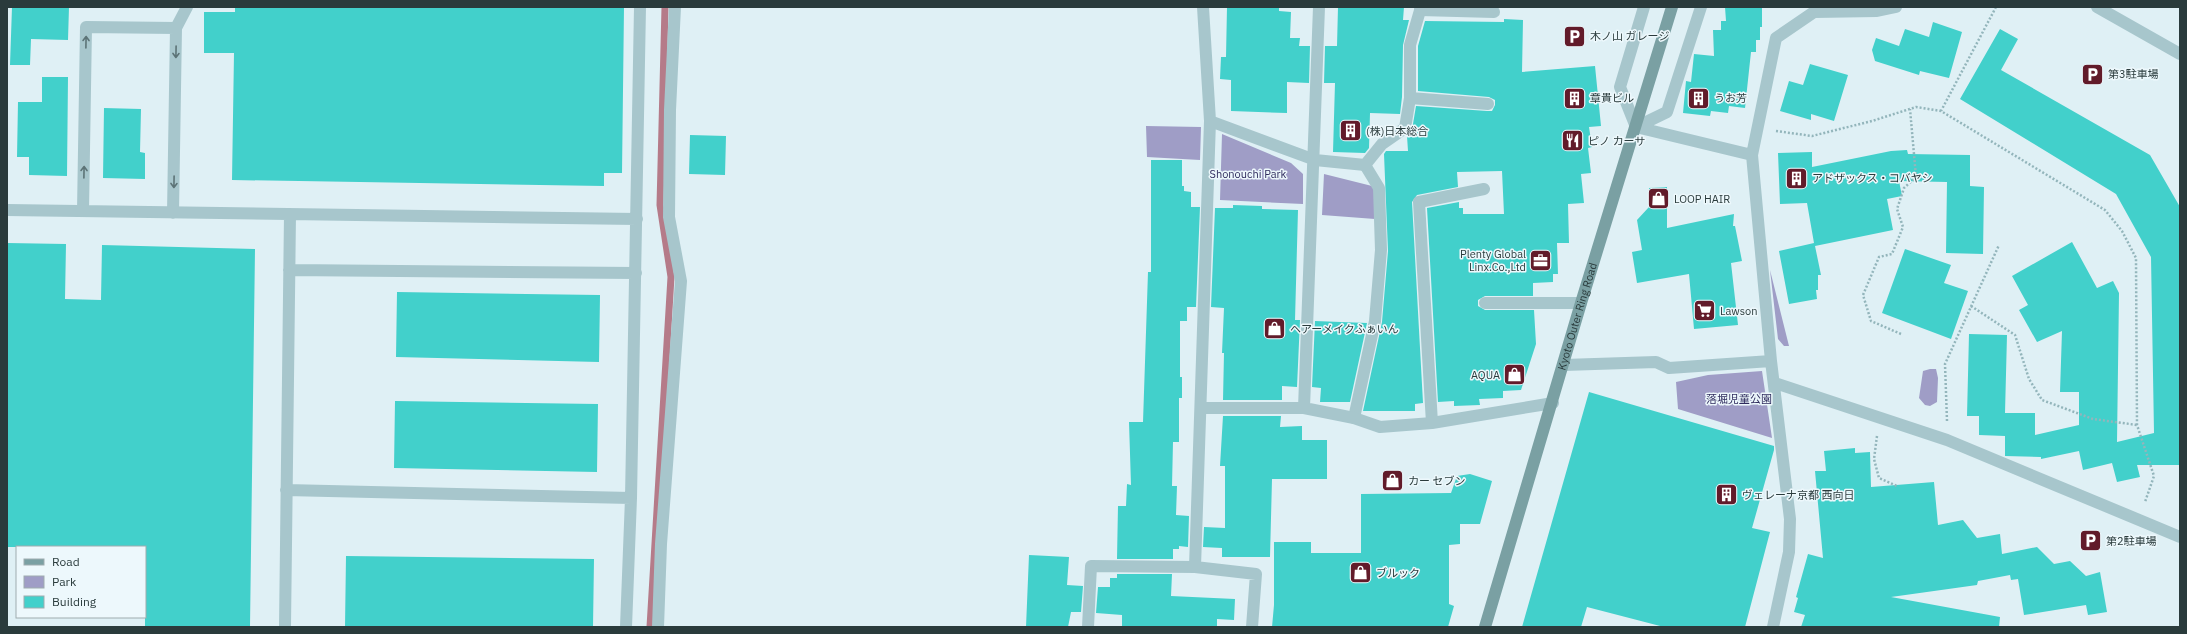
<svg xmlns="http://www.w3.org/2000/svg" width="2187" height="634" viewBox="0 0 2187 634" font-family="'IBM Plex Sans','Noto Sans JP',sans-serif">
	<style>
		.green { fill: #9f9dc6 }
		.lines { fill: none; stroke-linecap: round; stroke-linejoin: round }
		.stream { stroke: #b57b89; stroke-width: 7 }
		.building { fill: #42d0cb }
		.path { stroke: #93b5bb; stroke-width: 2.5; stroke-dasharray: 2 2; stroke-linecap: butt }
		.lane { stroke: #a7c6cc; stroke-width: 12 }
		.street { stroke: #a7c6cc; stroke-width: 12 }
		.secondary { stroke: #7aa0a3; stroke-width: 12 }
		.oneway { stroke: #5c7376 }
		.labels { text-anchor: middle; stroke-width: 3; stroke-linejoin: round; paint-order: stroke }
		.poi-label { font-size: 11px; fill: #2a3b3c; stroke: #edf8fc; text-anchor: start }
		.park-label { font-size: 11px; fill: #2f2b5d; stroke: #edf8fc }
		.street-label { font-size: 11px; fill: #2a3b3c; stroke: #edf8fc }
	</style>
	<rect width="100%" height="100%" fill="#dff0f5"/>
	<path class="green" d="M 1146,126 L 1201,127 L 1200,160 L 1147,157 Z
		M 1222,134 L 1291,163 L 1303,174 L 1303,204 L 1220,200 Z
		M 1324,174 L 1376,187 L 1375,219 L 1322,215 Z
		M 1770,270 L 1789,346 L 1784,346 L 1778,339 Z
		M 1930,369 L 1936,369 L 1938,378 L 1937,402 L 1930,406 L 1925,405 L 1919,398 L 1923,371 Z
		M 1762,371 L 1772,438 L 1678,409 L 1676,382 L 1708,375 Z"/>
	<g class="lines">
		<path class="stream" d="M 650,627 L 671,277 L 660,205 L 665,7"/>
	</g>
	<path class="building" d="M 12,7 L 69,7 L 68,40 L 31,39 L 30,65 L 10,65 Z
		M 235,7 L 624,7 L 622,173 L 604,173 L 604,186 L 232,180 L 234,53 L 204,53 L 204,12 L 235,12 Z
		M 1227,7 L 1279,7 L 1279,11 L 1291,12 L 1290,38 L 1300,38 L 1299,46 L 1310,46 L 1309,83 L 1287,82 L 1287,113 L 1231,111 L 1231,80 L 1220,79 L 1221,57 L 1226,57 Z
		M 1338,7 L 1404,7 L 1403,20 L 1409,20 L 1403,45 L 1402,97 L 1400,114 L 1370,113 L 1369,148 L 1365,153 L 1333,152 L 1335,83 L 1324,83 L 1325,46 L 1337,46 Z
		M 1725,7 L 1762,7 L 1762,27 L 1760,27 L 1760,40 L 1756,40 L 1756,52 L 1751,52 L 1745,108 L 1729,106 L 1728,113 L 1711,111 L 1710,116 L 1683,113 L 1686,81 L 1691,82 L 1694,54 L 1714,56 L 1713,30 L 1721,30 L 1721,21 L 1726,21 Z
		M 1504,19 L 1523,20 L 1522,72 L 1595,66 L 1601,126 L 1589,127 L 1592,147 L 1588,148 L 1591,173 L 1581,174 L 1584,203 L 1568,204 L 1569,243 L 1557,243 L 1558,274 L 1553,274 L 1553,282 L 1533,283 L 1533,296 L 1485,296 L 1478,300 L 1478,306 L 1485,310 L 1534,310 L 1536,344 L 1521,390 L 1503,391 L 1503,398 L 1479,399 L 1480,405 L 1454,406 L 1454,401 L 1438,402 L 1427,208 L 1459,202 L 1459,208 L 1463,208 L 1463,214 L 1504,214 L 1502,171 L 1457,172 L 1458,187 L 1417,195 L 1412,202 L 1423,403 L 1415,404 L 1415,411 L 1363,411 L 1382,322 L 1388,251 L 1384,154 L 1386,151 L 1408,151 L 1407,136 L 1412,130 L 1416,106 L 1487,111 L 1492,111 L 1495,105 L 1495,100 L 1489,97 L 1418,91 L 1418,46 L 1425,21 L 1504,22 Z
		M 1933,22 L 1962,32 L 1949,78 L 1920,71 L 1919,75 L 1875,61 L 1872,50 L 1876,38 L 1899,46 L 1905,29 L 1929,37 Z
		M 2000,29 L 2018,39 L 2001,70 L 2150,155 L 2180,207 L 2180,465 L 2137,465 L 2140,477 L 2117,482 L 2112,463 L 2083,470 L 2079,451 L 2041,459 L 2041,457 L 2005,456 L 2005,436 L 1979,435 L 1979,416 L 1967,416 L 1969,334 L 2007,335 L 2005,413 L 2035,413 L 2035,435 L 2079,425 L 2079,392 L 2060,392 L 2062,331 L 2037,342 L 2019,310 L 2028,305 L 2012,276 L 2072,242 L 2097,288 L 2113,281 L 2119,293 L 2117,442 L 2154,433 L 2151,257 L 2116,194 L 1960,99 Z
		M 1810,64 L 1848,75 L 1834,121 L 1811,114 L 1811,120 L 1780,111 L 1789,81 L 1803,85 Z
		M 42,77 L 68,77 L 67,176 L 29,175 L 29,157 L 17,157 L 18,102 L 42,102 Z
		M 104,108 L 141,109 L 140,152 L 145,153 L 145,179 L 103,178 Z
		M 690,135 L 726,136 L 725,175 L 689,174 Z
		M 1907,150 L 1908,154 L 1970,155 L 1970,186 L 1984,187 L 1983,254 L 1946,253 L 1947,182 L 1899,181 L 1902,196 L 1887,199 L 1893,230 L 1815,246 L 1821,275 L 1818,275 L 1818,290 L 1816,290 L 1817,299 L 1789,304 L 1779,251 L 1814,243 L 1807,203 L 1780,204 L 1778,153 L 1812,152 L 1812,167 L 1891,151 Z
		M 1151,160 L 1182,160 L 1182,186 L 1184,186 L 1184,191 L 1191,192 L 1191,207 L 1200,207 L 1196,307 L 1187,307 L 1187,321 L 1180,321 L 1180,377 L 1182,377 L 1182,398 L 1179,398 L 1179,442 L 1173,442 L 1172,486 L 1177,486 L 1176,515 L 1189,516 L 1188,547 L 1179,546 L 1179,549 L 1173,549 L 1173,559 L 1117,559 L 1118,506 L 1126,506 L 1127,484 L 1131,485 L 1129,422 L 1143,422 L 1148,272 L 1151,272 Z
		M 1667,187 L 1667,228 L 1734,214 L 1733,226 L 1735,226 L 1742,261 L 1731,263 L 1738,325 L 1694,329 L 1689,274 L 1637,283 L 1632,252 L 1642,250 L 1637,220 L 1649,207 L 1649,188 Z
		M 1233,205 L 1262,206 L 1262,209 L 1298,210 L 1295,320 L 1300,320 L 1297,387 L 1282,386 L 1282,400 L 1223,400 L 1224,353 L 1222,353 L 1224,308 L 1211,307 L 1215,208 L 1233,208 Z
		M 7,243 L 66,244 L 65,299 L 101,300 L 102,245 L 255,249 L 250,627 L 145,627 L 145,547 L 7,547 Z
		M 1905,249 L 1951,265 L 1944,283 L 1968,291 L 1951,339 L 1882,313 Z
		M 397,292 L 600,295 L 599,362 L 396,357 Z
		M 1315,321 L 1367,323 L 1350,402 L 1320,402 L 1321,388 L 1312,387 Z
		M 1589,392 L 1774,446 L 1774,450 L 1752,528 L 1770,532 L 1745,627 L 1664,627 L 1587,607 L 1581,627 L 1522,627 Z
		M 395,401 L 598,404 L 597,472 L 394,468 Z
		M 1223,416 L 1281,416 L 1280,427 L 1302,426 L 1302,440 L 1327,440 L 1327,479 L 1272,479 L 1270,557 L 1222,557 L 1222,548 L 1203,547 L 1204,527 L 1225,528 L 1225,466 L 1220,466 Z
		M 1855,448 L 1855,453 L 1870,452 L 1871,487 L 1934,482 L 1938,525 L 1963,520 L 1977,538 L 2000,534 L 2002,554 L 2037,547 L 2054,564 L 2070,561 L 2086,576 L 2100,572 L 2107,612 L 2088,615 L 2086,605 L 2024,615 L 2018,579 L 2011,580 L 2010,575 L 1978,581 L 1977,585 L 1891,597 L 2000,617 L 1999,627 L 1801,627 L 1805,615 L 1794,612 L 1798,598 L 1796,597 L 1808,554 L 1823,558 L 1815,471 L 1826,471 L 1824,451 Z
		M 1470,474 L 1492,481 L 1480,524 L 1460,524 L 1460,544 L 1449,545 L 1449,604 L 1454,606 L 1448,627 L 1272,627 L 1274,605 L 1274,542 L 1311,542 L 1311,553 L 1361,553 L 1361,494 L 1451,493 L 1457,476 Z
		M 1029,555 L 1069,557 L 1067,585 L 1083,586 L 1081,612 L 1071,612 L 1068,627 L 1026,627 Z
		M 346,556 L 594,559 L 593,627 L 345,627 Z
		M 1117,574 L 1172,574 L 1171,596 L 1235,599 L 1234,620 L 1217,619 L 1217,626 L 1122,627 L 1122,615 L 1096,613 L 1098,587 L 1110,587 L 1110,578 L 1117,578 Z"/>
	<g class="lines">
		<path class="path" d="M 1996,7 L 1941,111 L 2105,210 L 2122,231 L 2136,258 L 2137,425 L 2154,476 L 2145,502
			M 1776,131 L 1812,136 L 1872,121 L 1916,107 L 1941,111
			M 1971,306 L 2015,335 L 2029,379 L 2042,400 L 2093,419 L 2137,425
			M 1901,334 L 1871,321 L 1863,295 L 1879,257 L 1892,254 L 1903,227 L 1897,209 L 1904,188 L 1916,177 L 1910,109
			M 1947,421 L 1945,364 L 1999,245
			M 1877,436 L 1874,459 L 1879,478 L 1897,486"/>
		<path class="lane" d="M 1420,10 L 1494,12
			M 176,28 L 187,7
			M 1410,98 L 1488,104
			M 7,210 L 637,219
			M 83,211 L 86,27 L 176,28 L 173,213
			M 289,270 L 636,273
			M 1485,303 L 1581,303
			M 1354,418 L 1375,321 L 1381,250 L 1379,188 L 1365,165
			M 286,490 L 631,498
			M 285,627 L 290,214
			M 626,627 L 631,498 L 640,7"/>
		<path class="street" d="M 2097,7 L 2180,54
			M 1210,121 L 1315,160 L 1365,165 L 1382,144 L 1405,128 L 1410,98 L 1410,45 L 1421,7
			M 1636,127 L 1667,112 L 1701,7
			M 1636,127 L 1620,87 L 1644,7
			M 1636,127 L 1752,155
			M 1564,365 L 1656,362 L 1669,368 L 1771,361
			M 1775,383 L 1947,440 L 2180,537
			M 1201,408 L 1304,408 L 1354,418 L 1380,427 L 1432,423 L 1553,403
			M 1304,408 L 1319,7
			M 1432,423 L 1419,202 L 1484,189
			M 1195,567 L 1256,574 L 1252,627
			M 658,627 L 661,544 L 681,281 L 669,217 L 670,110 L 675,7
			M 1088,627 L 1091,566 L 1195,567 L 1210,121 L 1203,7
			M 1773,627 L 1789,552 L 1790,519 L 1771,361 L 1752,155 L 1776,38 L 1814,12 L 1877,11 L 1896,7"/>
		<path class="secondary" id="s1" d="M 1485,627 L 1581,303 L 1672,7"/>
	</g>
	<defs><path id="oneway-shaft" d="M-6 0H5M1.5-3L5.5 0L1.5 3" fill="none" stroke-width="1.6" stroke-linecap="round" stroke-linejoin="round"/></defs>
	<g class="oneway">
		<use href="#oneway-shaft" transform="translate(86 42) rotate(-89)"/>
		<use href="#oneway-shaft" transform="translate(176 52) rotate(91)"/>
		<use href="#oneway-shaft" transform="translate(84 172) rotate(-89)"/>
		<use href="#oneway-shaft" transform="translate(174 182) rotate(91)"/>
	</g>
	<defs>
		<symbol id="parking-square" viewBox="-11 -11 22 22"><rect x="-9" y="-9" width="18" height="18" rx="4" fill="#621b2a" stroke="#edf8fc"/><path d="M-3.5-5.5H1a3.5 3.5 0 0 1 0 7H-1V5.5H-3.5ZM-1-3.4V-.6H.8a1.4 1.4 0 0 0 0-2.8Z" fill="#fff"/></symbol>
		<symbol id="building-square" viewBox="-11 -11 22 22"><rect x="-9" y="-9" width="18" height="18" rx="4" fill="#621b2a" stroke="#edf8fc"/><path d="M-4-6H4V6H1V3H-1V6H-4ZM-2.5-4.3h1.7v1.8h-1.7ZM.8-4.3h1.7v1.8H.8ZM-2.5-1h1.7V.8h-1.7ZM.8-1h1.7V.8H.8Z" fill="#fff"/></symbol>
		<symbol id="restaurant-square" viewBox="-11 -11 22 22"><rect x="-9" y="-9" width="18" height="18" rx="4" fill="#621b2a" stroke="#edf8fc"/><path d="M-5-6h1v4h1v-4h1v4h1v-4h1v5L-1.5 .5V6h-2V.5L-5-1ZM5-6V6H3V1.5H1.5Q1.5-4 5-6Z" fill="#fff"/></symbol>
		<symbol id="shop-square" viewBox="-11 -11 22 22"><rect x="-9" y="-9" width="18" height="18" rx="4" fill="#621b2a" stroke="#edf8fc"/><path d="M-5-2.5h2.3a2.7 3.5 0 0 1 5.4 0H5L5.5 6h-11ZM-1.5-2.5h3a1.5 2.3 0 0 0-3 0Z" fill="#fff"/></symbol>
		<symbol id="office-square" viewBox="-11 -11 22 22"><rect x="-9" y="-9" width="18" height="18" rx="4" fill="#621b2a" stroke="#edf8fc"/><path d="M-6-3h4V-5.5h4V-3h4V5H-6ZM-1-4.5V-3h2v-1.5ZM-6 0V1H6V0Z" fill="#fff"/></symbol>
		<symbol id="supermarket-square" viewBox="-11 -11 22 22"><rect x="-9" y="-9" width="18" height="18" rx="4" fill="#621b2a" stroke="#edf8fc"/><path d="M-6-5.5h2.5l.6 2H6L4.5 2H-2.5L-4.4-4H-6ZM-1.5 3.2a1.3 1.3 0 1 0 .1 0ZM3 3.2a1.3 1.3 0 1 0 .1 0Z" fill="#fff"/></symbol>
	</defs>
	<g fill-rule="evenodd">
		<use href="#parking-square" x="1562" y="24" width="25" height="25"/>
		<use href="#parking-square" x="2080" y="62" width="25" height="25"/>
		<use href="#building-square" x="1562" y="86" width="25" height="25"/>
		<use href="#building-square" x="1686" y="86" width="25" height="25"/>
		<use href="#building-square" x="1338" y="118" width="25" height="25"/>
		<use href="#restaurant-square" x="1560" y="128" width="25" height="25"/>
		<use href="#building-square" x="1784" y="166" width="25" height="25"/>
		<use href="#shop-square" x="1646" y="186" width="25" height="25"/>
		<use href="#office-square" x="1528" y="248" width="25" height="25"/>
		<use href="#supermarket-square" x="1692" y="298" width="25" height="25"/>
		<use href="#shop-square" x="1262" y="316" width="25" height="25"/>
		<use href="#shop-square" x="1502" y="362" width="25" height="25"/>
		<use href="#shop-square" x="1380" y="468" width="25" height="25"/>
		<use href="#building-square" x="1714" y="482" width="25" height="25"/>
		<use href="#parking-square" x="2078" y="528" width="25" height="25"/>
		<use href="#shop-square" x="1348" y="560" width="25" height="25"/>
	</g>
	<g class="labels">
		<g class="poi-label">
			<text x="1590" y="40">木ノ山 ガレージ</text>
			<text x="2108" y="78">第3駐車場</text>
			<text x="1590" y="102">章貴ビル</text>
			<text x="1714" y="102">うお芳</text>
			<text x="1366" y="135">(株)日本総合</text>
			<text x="1588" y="145">ピノ カーサ</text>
			<text x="1812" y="182">アドザックス・コバヤシ</text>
			<text x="1674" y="203">LOOP HAIR</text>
			<text x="1526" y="258" text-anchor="end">Plenty Global<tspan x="1526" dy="13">Linx.Co.,Ltd</tspan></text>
			<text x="1720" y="315">Lawson</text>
			<text x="1290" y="333">ヘアーメイクふぁいん</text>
			<text x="1500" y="379" text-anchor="end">AQUA</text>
			<text x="1408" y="485">カー セブン</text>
			<text x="1742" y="499">ヴェレーナ京都 西向日</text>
			<text x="2106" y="545">第2駐車場</text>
			<text x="1376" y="577">ブルック</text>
		</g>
		<g class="park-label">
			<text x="1248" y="178">Shonouchi Park</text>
			<text x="1739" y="403">落堀児童公園</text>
		</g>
		<g class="street-label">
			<text dy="4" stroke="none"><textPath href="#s1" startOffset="324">Kyoto Outer Ring Road</textPath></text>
		</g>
	</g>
	<rect width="2187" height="634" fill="none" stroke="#2a3b3c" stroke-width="16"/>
	<rect x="16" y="546" width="130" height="72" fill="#edf8fc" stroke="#9facaf"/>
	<rect x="24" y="559" width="20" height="6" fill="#7aa0a3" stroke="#9facaf"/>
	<text x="52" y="566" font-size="12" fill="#2a3b3c">Road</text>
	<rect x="24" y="576" width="20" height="12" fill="#9f9dc6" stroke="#9facaf"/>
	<text x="52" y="586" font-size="12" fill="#2a3b3c">Park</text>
	<rect x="24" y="596" width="20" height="12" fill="#42d0cb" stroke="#9facaf"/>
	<text x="52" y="606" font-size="12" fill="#2a3b3c">Building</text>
</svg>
